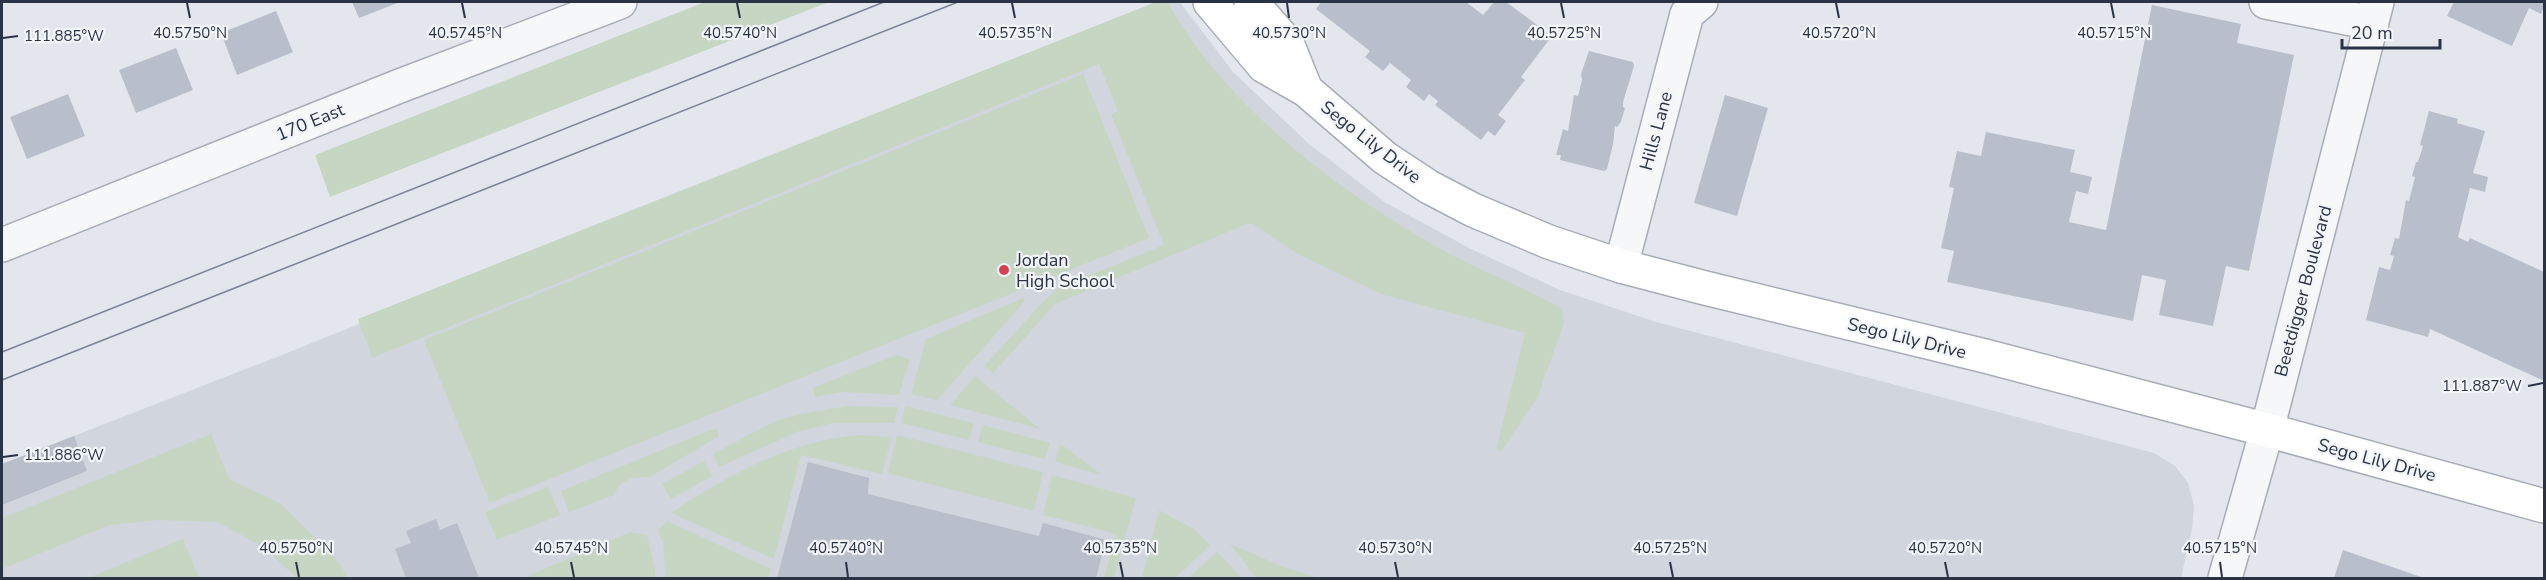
<svg xmlns="http://www.w3.org/2000/svg" width="2546" height="580" viewBox="0 0 2546 580" font-family="'Nunito Sans',sans-serif">
	<style>
		.built { fill: #d0d5de }
		.green { fill: #c7d6c3 }
		.building { fill: #b9bfca }
		.lines { fill: none; stroke-linecap: round; stroke-linejoin: round }
		.street-casing { stroke: #a7adb7; stroke-width: 36 }
		.secondary-casing { stroke: #a7adb7; stroke-width: 36 }
		.street { stroke: #f6f7f9; stroke-width: 33 }
		.secondary { stroke: #fff; stroke-width: 33 }
		.tram { stroke: #7b8496; stroke-width: 1.5 }
		.ticks { fill: none; stroke: #293345; stroke-width: 2 }
		.poi-dot { fill: #d64254; stroke: #f3f5f9; stroke-width: 2 }
		.labels { text-anchor: middle; stroke-width: 4.5; stroke-linejoin: round; paint-order: stroke }
		.street-label { font-size: 18px; fill: #293345; stroke: #f3f5f9 }
		.poi-label { font-size: 18px; fill: #293345; stroke: #f3f5f9; text-anchor: start }
		.ticks-label { font-size: 15px; text-anchor: middle; fill: #293345; stroke: #f3f5f9; stroke-width: 4.5; stroke-linejoin: round; paint-order: stroke }
	</style>
	<rect width="100%" height="100%" fill="#e3e6ec"/>
	<path class="built" d="M 1159,2 L 1180,2 L 1233,72 L 1309,144 L 1386,203 L 1471,249 L 1560,290 L 1656,322 L 2154,453 L 2175,466 L 2188,483 L 2194,506 L 2192,529 L 2181,578 L 2,578 L 2,464 L 282,355 Z"/>
	<path class="green" d="M 705,2 L 829,2 L 330,197 L 315,155 Z
		M 1156,2 L 1167,2 C 1228,109 1341,194 1448,253 C 1485,273 1525,287 1562,309 L 1564,323 L 1538,396 L 1502,451 L 1496,450 L 1525,333 L 1381,294 L 1298,254 L 1253,224 L 1247,224 L 1055,304 L 993,373 L 984,366 L 1040,305 L 1058,288 L 1164,245 L 1111,114 L 1118,111 L 1099,64 L 372,358 L 358,319 Z
		M 1083,74 L 1149,238 L 490,503 L 424,340 Z
		M 1024,298 L 1024,302 L 937,400 L 911,394 L 926,339 Z
		M 896,355 L 910,359 L 899,395 L 842,392 L 815,397 L 813,388 Z
		M 975,376 L 1040,429 L 950,405 Z
		M 847,406 L 898,407 L 894,423 L 833,423 L 799,431 L 719,467 L 713,454 L 775,421 L 801,414 Z
		M 905,406 L 974,423 L 969,440 L 902,423 Z
		M 983,425 L 1050,443 L 1045,459 L 978,442 Z
		M 716,428 L 719,436 L 650,477 L 631,478 L 619,485 L 614,495 L 569,512 L 561,491 Z
		M 211,434 L 229,479 L 281,504 L 340,564 L 348,578 L 297,578 L 262,546 L 217,522 L 158,520 L 110,525 L 2,569 L 2,518 Z
		M 861,435 L 892,437 L 882,474 L 801,455 L 774,559 L 671,513 C 726,476 793,439 861,435 Z
		M 897,435 L 1043,472 L 1034,511 L 888,473 Z
		M 1060,445 L 1065,447 L 1102,475 L 1055,462 Z
		M 704,461 L 712,476 L 671,499 L 662,484 Z
		M 1052,475 L 1136,498 L 1114,578 L 1104,578 L 1116,534 L 1043,515 Z
		M 548,487 L 560,515 L 497,540 L 485,512 Z
		M 1159,510 L 1195,530 L 1210,545 L 1175,578 L 1142,578 Z
		M 667,521 L 771,569 L 768,578 L 666,578 L 663,543 L 658,530 Z
		M 630,532 L 647,535 L 655,570 L 655,578 L 523,578 Z
		M 183,539 L 199,578 L 88,578 Z
		M 1230,544 L 1281,566 L 1319,578 L 1256,578 Z
		M 1217,552 L 1242,578 L 1188,578 Z"/>
	<path class="building" d="M 352,2 L 400,2 L 359,18 Z
		M 1321,2 L 1466,2 L 1483,15 L 1494,2 L 1506,2 L 1552,36 L 1521,77 L 1525,80 L 1498,115 L 1506,121 L 1495,136 L 1488,131 L 1481,140 L 1435,105 L 1438,101 L 1429,94 L 1424,101 L 1406,87 L 1411,80 L 1390,63 L 1383,71 L 1365,57 L 1370,51 L 1316,9 Z
		M 2454,2 L 2544,2 L 2544,6 L 2541,14 L 2529,8 L 2512,46 L 2447,16 Z
		M 2152,5 L 2241,24 L 2237,43 L 2294,55 L 2249,271 L 2226,266 L 2213,326 L 2159,315 L 2166,280 L 2142,275 L 2133,321 L 1947,282 L 1954,251 L 1941,248 L 1954,188 L 1949,187 L 1957,151 L 1981,156 L 1986,132 L 2075,150 L 2070,172 L 2092,177 L 2088,194 L 2076,191 L 2069,222 L 2106,230 Z
		M 276,11 L 293,52 L 237,75 L 221,33 Z
		M 176,48 L 193,90 L 136,113 L 119,70 Z
		M 1589,51 L 1633,62 L 1634,66 L 1623,102 L 1623,107 L 1625,108 L 1621,122 L 1617,127 L 1615,126 L 1613,144 L 1607,169 L 1604,171 L 1560,160 L 1561,155 L 1556,155 L 1563,129 L 1568,131 L 1574,95 L 1578,96 L 1582,80 L 1581,74 Z
		M 68,94 L 85,136 L 27,159 L 10,117 Z
		M 1725,95 L 1768,108 L 1737,216 L 1694,203 Z
		M 2429,111 L 2458,119 L 2457,123 L 2485,131 L 2473,173 L 2488,177 L 2485,192 L 2470,188 L 2458,237 L 2468,242 L 2470,238 L 2544,272 L 2544,381 L 2430,329 L 2428,337 L 2366,320 L 2379,267 L 2390,270 L 2394,256 L 2390,255 L 2395,238 L 2399,239 L 2406,200 L 2409,201 L 2415,177 L 2412,176 L 2416,162 L 2418,162 L 2423,146 L 2420,145 Z
		M 74,436 L 87,471 L 2,505 L 2,464 Z
		M 808,462 L 869,478 L 868,494 L 876,496 L 1039,536 L 1043,523 L 1106,540 L 1096,578 L 777,578 Z
		M 436,519 L 440,530 L 457,523 L 479,578 L 406,578 L 395,549 L 411,543 L 406,531 Z
		M 2343,550 L 2424,578 L 2334,578 Z"/>
	<g class="lines">
		<defs>
			<path id="street" d="M 2266,2 L 2372,23
				M 2,245 L 397,87 L 620,2
				M 1621,266 L 1687,14 L 1701,2
				M 2225,578 L 2267,430 L 2377,2"/>
			<path id="secondary" d="M 1210,2 L 1264,66 L 1306,90 L 1385,158 L 1429,187 L 1473,210 L 1549,242 L 1621,266 L 1705,288 L 1985,356 L 2267,430 L 2544,506
				M 1251,2 L 1287,43 L 1306,90"/>
		</defs>
		<use href="#street" class="street-casing"/>
		<use href="#secondary" class="secondary-casing"/>
		<use href="#street" class="street"/>
		<use href="#secondary" class="secondary"/>
		<path class="tram" d="M 2,352 L 884,2
			M 2,380 L 958,2"/>
	</g>
	<path class="ticks" d="M 187,3 L 190,18M 462,3 L 465,18M 737,3 L 740,18M 1012,3 L 1015,18M 1287,3 L 1289,18M 1561,3 L 1564,18M 1836,3 L 1839,18M 2111,3 L 2114,18M 3,38 L 18,36M 2528,386 L 2543,383M 3,457 L 18,455M 296,562 L 299,577M 571,562 L 574,577M 846,562 L 848,577M 1120,562 L 1123,577M 1395,562 L 1398,577M 1670,562 L 1673,577M 1945,562 L 1948,577M 2220,562 L 2222,577"/>
	<circle class="poi-dot" cx="1004" cy="270" r="6"/>
	<g class="labels">
		<g class="street-label">
			<text transform="translate(310 122) rotate(-22)" y="6">170 East</text>
			<text transform="translate(1656 131) rotate(-75)" y="6">Hills Lane</text>
			<text transform="translate(1371 142) rotate(38)" y="6">Sego Lily Drive</text>
			<text transform="translate(2303 291) rotate(-75)" y="6">Beetdigger Boulevard</text>
			<text transform="translate(1907 338) rotate(14)" y="6">Sego Lily Drive</text>
			<text transform="translate(2377 460) rotate(15)" y="6">Sego Lily Drive</text>
		</g>
		<g class="poi-label">
			<text x="1016" y="266">Jordan<tspan x="1016" dy="21">High School</tspan></text>
		</g>
	</g>
	<g class="ticks-label">
		<text x="1564" y="38">40.5725°N</text>
		<text x="1839" y="38">40.5720°N</text>
		<text x="190" y="38">40.5750°N</text>
		<text x="465" y="38">40.5745°N</text>
		<text x="740" y="38">40.5740°N</text>
		<text x="1015" y="38">40.5735°N</text>
		<text x="1289" y="38">40.5730°N</text>
		<text x="2114" y="38">40.5715°N</text>
		<text x="64" y="41">111.885°W</text>
		<text x="2482" y="391">111.887°W</text>
		<text x="64" y="460">111.886°W</text>
		<text x="296" y="553">40.5750°N</text>
		<text x="571" y="553">40.5745°N</text>
		<text x="846" y="553">40.5740°N</text>
		<text x="1120" y="553">40.5735°N</text>
		<text x="1395" y="553">40.5730°N</text>
		<text x="1670" y="553">40.5725°N</text>
		<text x="1945" y="553">40.5720°N</text>
		<text x="2220" y="553">40.5715°N</text>
	</g>
	<rect width="2546" height="580" fill="none" stroke="#293345" stroke-width="6"/>
	<path d="M2342 39v9h98v-9" fill="none" stroke="#293345" stroke-width="3"/>
	<text x="2351" y="39" font-size="18" fill="#293345" stroke="#f3f5f9" stroke-width="4.5" paint-order="stroke">20 m</text>
</svg>
